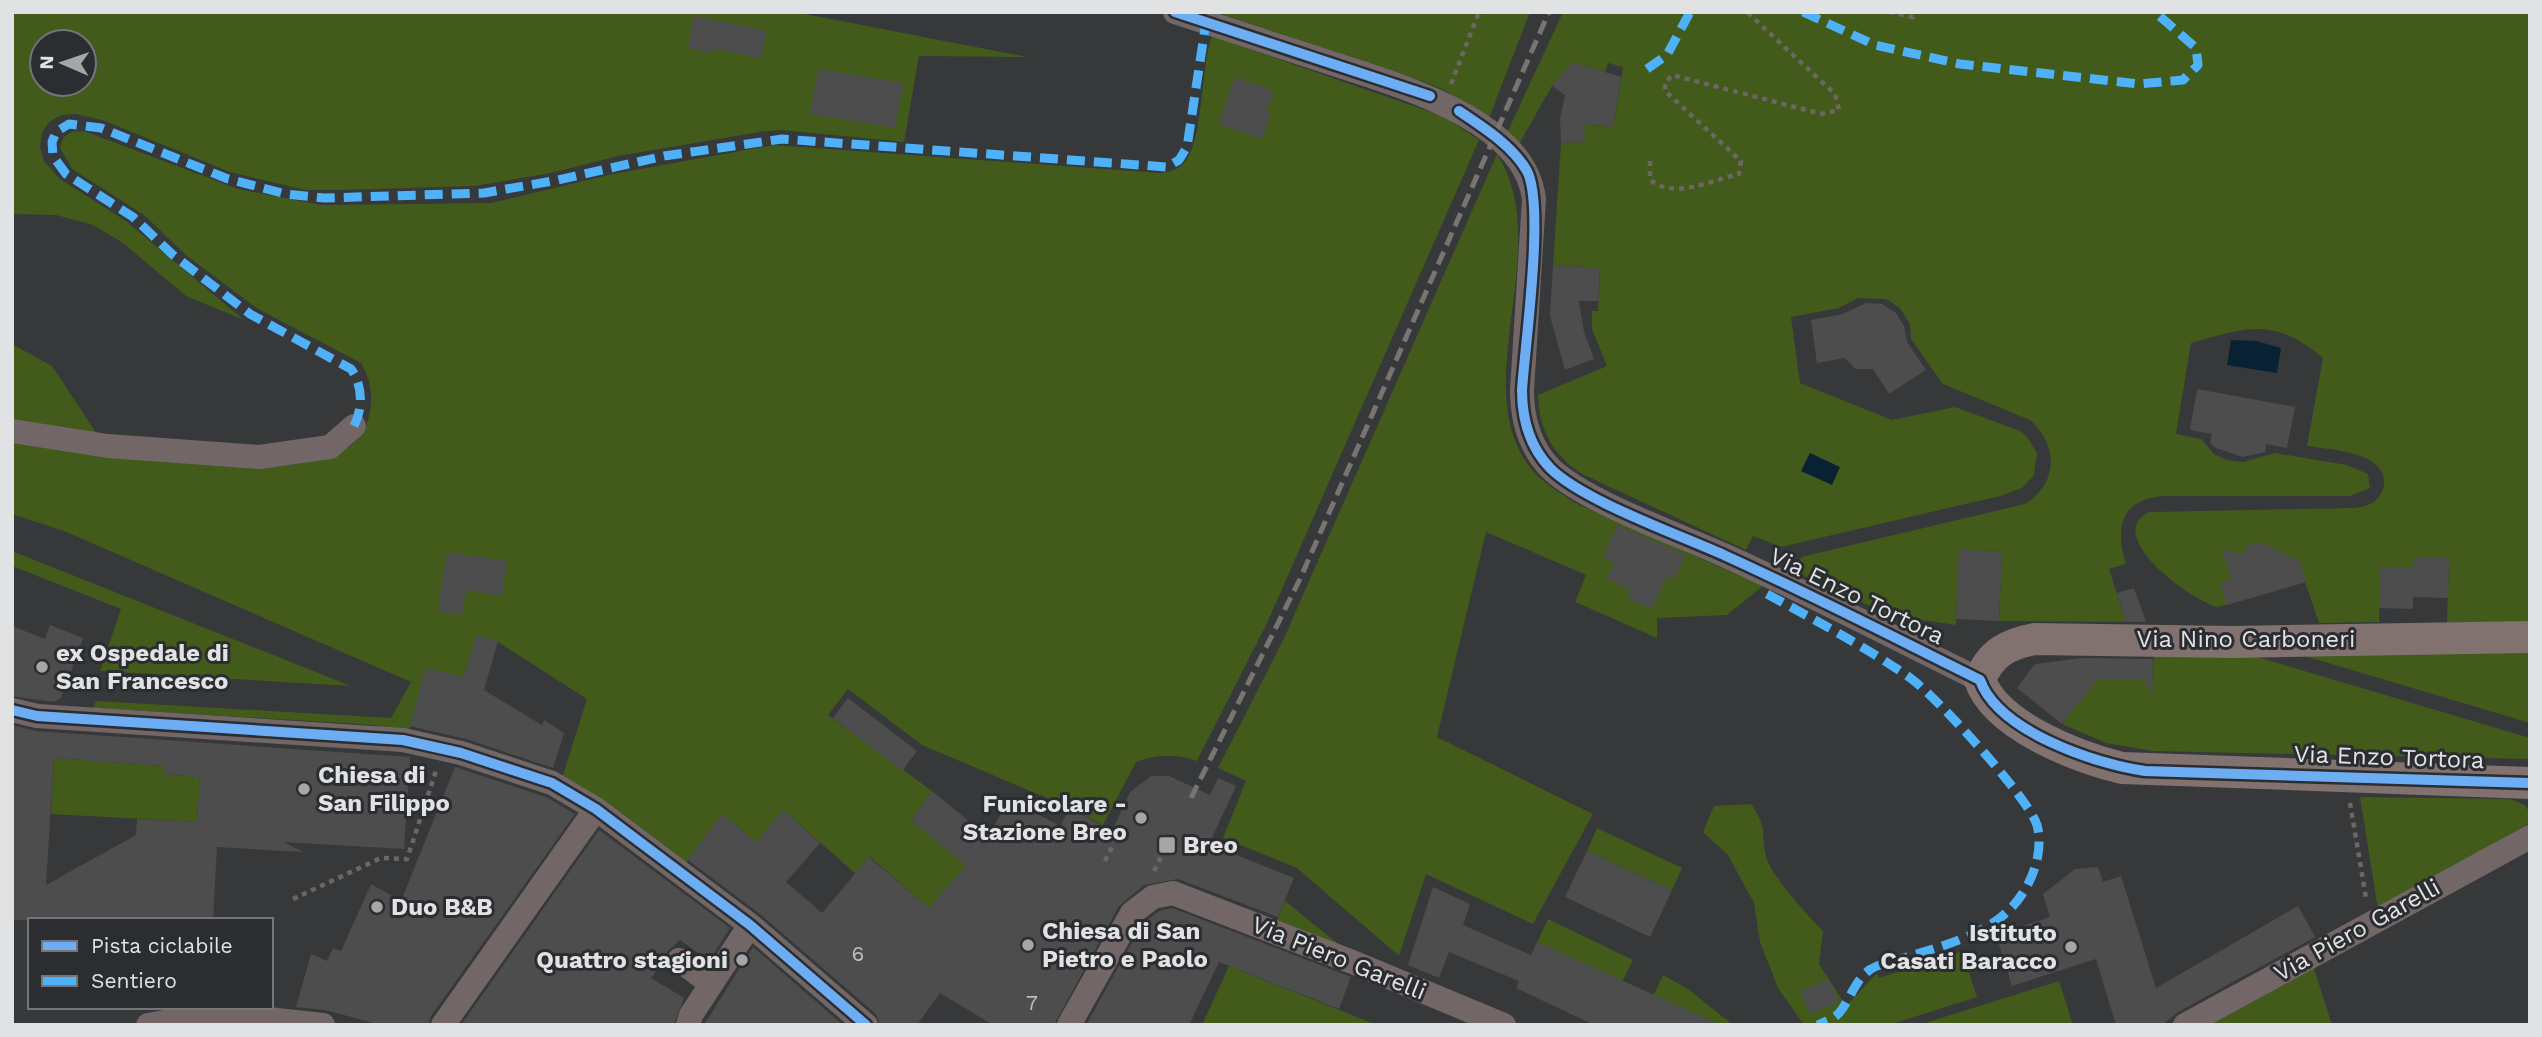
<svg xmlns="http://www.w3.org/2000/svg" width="2542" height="1037" viewBox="0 0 2542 1037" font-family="'Work Sans',sans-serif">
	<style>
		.green { fill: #425a1a; fill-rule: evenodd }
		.water { fill: #092233 }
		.building { fill: #4d4d4e; fill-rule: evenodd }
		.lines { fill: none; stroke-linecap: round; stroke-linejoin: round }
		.path { stroke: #6d6665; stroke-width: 4.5; stroke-dasharray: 5 5; stroke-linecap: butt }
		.minor { stroke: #726766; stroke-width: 24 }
		.major { stroke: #81716f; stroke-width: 32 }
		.rail { stroke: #787472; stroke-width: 5; stroke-dasharray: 14 7; stroke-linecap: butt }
		.quiet { stroke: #4fb1f8; stroke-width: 9; stroke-dasharray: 18 9; stroke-linecap: butt }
		.cycleway-casing { stroke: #2b2d31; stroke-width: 15 }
		.cycleway { stroke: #6dadf4; stroke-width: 10 }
		.poi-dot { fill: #a4a6a8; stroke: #2b2d31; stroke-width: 2.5 }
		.labels { text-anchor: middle; stroke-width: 6; stroke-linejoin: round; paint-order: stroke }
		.number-label { font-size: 21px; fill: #bbbdbe }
		.street-label { font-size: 24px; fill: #e0e2e4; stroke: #2b2d31 }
		.poi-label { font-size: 24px; font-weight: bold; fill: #e0e2e4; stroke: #2b2d31; text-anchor: start }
	</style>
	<rect width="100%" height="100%" fill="#36383a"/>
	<path class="green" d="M 12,12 L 795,12 L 1027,57 L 919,56 L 904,142 L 781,130 L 760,132 L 618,156 L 551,173 L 475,186 L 342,190 L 305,190 L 230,172 L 102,120 L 76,114 L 62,115 L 49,122 L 42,133 L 40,147 L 44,161 L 60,179 L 126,221 L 244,320 L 186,296 L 123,243 L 93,225 L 56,215 L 12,214 ZM 42,42 L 84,42 L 84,84 L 42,84 Z
		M 1215,12 L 1530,12 L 1489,118 L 1448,92 L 1428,83 Z
		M 1563,12 L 2530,12 L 2530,622 L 2447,622 L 2449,559 L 2414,568 L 2381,568 L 2379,622 L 2319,623 L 2305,582 L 2218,607 C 2193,602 2101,535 2149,512 L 2352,508 C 2365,507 2378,504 2383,489 C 2393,452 2331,450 2307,446 L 2323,358 C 2274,317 2248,327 2191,343 L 2176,434 L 2201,439 L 2214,454 L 2227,460 L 2243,462 L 2275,453 L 2347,465 L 2368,474 L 2370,488 L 2350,496 L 2163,496 C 2120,500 2115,528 2126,564 L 2109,569 L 2126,622 L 1999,621 L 2002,552 L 1959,550 L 1956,625 L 1889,615 L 1796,572 L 1801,557 L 2025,504 C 2058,483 2059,446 2030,420 L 1943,384 L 1911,339 L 1910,324 L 1900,308 L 1886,299 L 1858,298 L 1839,308 L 1791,317 L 1800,383 L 1892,420 L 1955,407 L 2020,431 L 2028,438 L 2037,453 L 2034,475 L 2022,488 L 2000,496 L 1781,547 L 1753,536 L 1746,550 L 1582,474 C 1553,455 1539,430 1538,395 L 1607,366 L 1592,329 L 1592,311 L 1598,311 L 1600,268 L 1553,265 L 1561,143 L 1585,142 L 1583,124 L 1613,127 L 1623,67 L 1608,63 L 1605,72 L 1573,62 L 1552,86 L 1519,144 L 1507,133 Z
		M 1212,36 L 1445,117 L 1479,140 L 1268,621 L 1197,761 C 1175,754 1157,754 1136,762 L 1103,825 L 1070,808 L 922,745 L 848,689 L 828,715 L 932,791 L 911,821 L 986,877 L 942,893 L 929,908 L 870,857 L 856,874 L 783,810 L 756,842 L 722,814 L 684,866 L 562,778 L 587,699 L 498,642 L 477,635 L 464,677 L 425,669 L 409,733 L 375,725 L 93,708 L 96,701 L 391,718 L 411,682 L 64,531 L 12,514 L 12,438 L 278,466 C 316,462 363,457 370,411 C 373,394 370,378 361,363 L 258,309 L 187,256 L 144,215 L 72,169 L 60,148 L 63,138 L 71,132 L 84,131 L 238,189 L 321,205 L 491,203 L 613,174 L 774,145 L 1160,173 C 1169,172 1178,170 1184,163 C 1204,142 1200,68 1212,36 Z
		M 1497,154 C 1556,247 1467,382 1529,466 C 1541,482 1559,492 1575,503 L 1763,586 L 1727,615 L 1657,618 L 1657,638 L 1575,602 L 1586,575 L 1486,532 L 1437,737 L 1593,814 L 1533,924 L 1426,874 L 1399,956 L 1297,868 L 1223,838 L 1246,781 L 1218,768 L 1284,638 Z
		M 12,344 L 52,366 L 99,437 L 12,424 Z
		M 12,551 L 351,686 L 100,671 L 121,609 L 12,566 Z
		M 2530,652 L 2530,723 L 2298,654 Z
		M 2154,656 L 2254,656 L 2530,738 L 2530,759 L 2152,751 L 2106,743 L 2062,724 L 2088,691 L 2082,679 L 2152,680 Z
		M 54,758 L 164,766 L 164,774 L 200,777 L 197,822 L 51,814 Z
		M 2360,797 L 2510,799 L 2525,805 L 2530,813 L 2530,823 L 2378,909 Z
		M 1751,804 C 1769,831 1760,829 1766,856 C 1770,875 1808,915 1823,931 L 1819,964 L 1846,1006 L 1877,973 L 1879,978 L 1962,951 L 1977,997 L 1889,1025 L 1804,1025 L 1778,988 L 1760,942 L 1754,903 L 1728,855 L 1703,832 L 1714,806 Z
		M 1597,828 L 1682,868 L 1672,890 L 1587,851 Z
		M 1285,901 L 1347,951 L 1276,923 Z
		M 1548,919 L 1633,960 L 1622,982 L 1537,942 Z
		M 1229,966 L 1377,1025 L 1202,1025 Z
		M 2314,968 L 2332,1025 L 2210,1025 Z
		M 1663,975 L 1688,989 L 1733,1025 L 1721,1025 L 1653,996 Z
		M 2059,981 L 2073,1025 L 1919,1025 Z"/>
	<path class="water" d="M 2231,340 L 2256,341 L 2281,348 L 2277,373 L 2227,365 Z
		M 1810,453 L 1840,467 L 1832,485 L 1801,471 Z"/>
	<path class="building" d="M 694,16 L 767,31 L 761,58 L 715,49 L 714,53 L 688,48 Z
		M 1573,62 L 1621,77 L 1613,127 L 1583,124 L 1585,142 L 1561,143 L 1560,119 L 1565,95 L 1552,86 Z
		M 818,69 L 903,83 L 895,128 L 810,114 Z
		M 1235,77 L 1274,91 L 1266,111 L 1271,113 L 1262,139 L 1219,124 Z
		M 1553,265 L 1600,268 L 1598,301 L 1579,301 L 1584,332 L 1594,359 L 1565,370 L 1550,316 Z
		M 1866,303 L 1882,304 L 1896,313 L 1904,326 L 1907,342 L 1926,370 L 1889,394 L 1873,369 L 1856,369 L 1845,358 L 1817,363 L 1811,320 L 1843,314 Z
		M 2197,389 L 2295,407 L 2287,448 L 2266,444 L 2265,452 L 2243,457 L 2216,448 L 2210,443 L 2212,434 L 2190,430 Z
		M 1617,525 L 1685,555 L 1675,579 L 1667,576 L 1652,609 L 1627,598 L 1630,590 L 1607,579 L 1614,563 L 1603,558 Z
		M 2261,542 L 2300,562 L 2306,582 L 2227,605 L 2220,583 L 2231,579 L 2222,549 L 2243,555 L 2247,546 Z
		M 1959,550 L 2002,552 L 1999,621 L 1956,619 Z
		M 447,552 L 507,561 L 502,596 L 466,590 L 462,615 L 438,611 Z
		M 2414,557 L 2449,558 L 2448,598 L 2413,597 L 2413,609 L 2379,608 L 2380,567 L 2414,568 Z
		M 2134,588 L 2146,622 L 2126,622 L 2117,593 Z
		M 50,625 L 83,638 L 61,698 L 54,702 L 12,696 L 12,626 L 45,639 Z
		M 476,635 L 498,641 L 484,690 L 542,725 L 544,720 L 564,733 L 553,768 L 466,739 L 410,726 L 425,668 L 464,677 Z
		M 2081,658 L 2153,659 L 2152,696 L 2144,680 L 2097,680 L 2062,724 L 2017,688 L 2035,664 Z
		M 848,698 L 917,751 L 902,771 L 833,718 Z
		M 12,725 L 36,731 L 410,757 L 404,849 L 284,842 L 303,852 L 217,847 L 213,920 L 12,920 ZM 54,758 L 164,766 L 164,774 L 200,777 L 197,822 L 137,819 L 136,835 L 46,885 Z
		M 455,767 L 546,797 L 575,814 L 431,1016 L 428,1025 L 381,1025 L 325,1010 L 296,1007 L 311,954 L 327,961 L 333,948 L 341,951 L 371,884 L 401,901 Z
		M 1151,776 L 1169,776 L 1210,795 L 1218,778 L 1236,786 L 1209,844 L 1294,878 L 1278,917 L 1178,879 L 1144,885 L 1119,906 L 1054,1025 L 993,1025 L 940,993 L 917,1025 L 880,1025 L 876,1014 L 760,914 L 688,860 L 722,814 L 756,842 L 783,810 L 820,843 L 786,882 L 822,913 L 869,857 L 929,908 L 966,865 L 911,821 L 932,791 L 988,837 L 1009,799 L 1060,826 L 1070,808 L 1112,831 L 1130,792 Z
		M 599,830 L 730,928 L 709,961 L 680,940 L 667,952 L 664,961 L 651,978 L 684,998 L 674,1025 L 461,1025 Z
		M 1587,851 L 1672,890 L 1650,937 L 1565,897 Z
		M 2098,867 L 2103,882 L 2121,876 L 2156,988 L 2298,906 L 2315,937 L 2178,1012 L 2162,1025 L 2116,1025 L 2096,959 L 2012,986 L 1996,935 L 2050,917 L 2043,894 L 2075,869 Z
		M 1433,887 L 1470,904 L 1463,925 L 1531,955 L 1537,942 L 1721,1025 L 1594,1025 L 1516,988 L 1519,981 L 1449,952 L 1439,978 L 1408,965 Z
		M 1172,908 L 1351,977 L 1339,1009 L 1219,962 L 1189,1025 L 1086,1025 L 1143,923 L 1159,911 Z
		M 753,947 L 843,1025 L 704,1025 Z
		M 1829,979 L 1839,1002 L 1810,1014 L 1800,991 Z"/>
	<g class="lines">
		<path class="path" d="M 1889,12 L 1913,17 L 1915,12
			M 1451,84 L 1479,12
			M 1650,161 L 1650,180 C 1676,200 1710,180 1739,174 L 1741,161 L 1665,91 L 1665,83 L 1672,75 L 1822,114 L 1839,110 L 1835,94 L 1747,12
			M 2350,803 L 2366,898
			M 1105,861 L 1112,847
			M 1154,871 L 1165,849 L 1158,845
			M 293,899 L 381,858 L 407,859 L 436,771"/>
		<path class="minor" d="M 1175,12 C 1224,28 1273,44 1322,60 C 1389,83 1524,116 1534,199 L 1522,390 C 1522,419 1529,446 1550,468 C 1583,501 1680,535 1726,556 C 1812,595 1895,638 1980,680
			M 12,431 L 108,446 L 259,457 L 330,447 L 354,426
			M 12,710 L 37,716 L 403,740 L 461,753 L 552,783 L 596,809 L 750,925 L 866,1025
			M 679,960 L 711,984
			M 148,1025 L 214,1013 L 323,1025
			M 443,1025 L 596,809
			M 688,1025 L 691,1015 L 750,925
			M 1069,1025 L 1132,913 L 1153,897 L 1173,893 L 1355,963 L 1504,1025
			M 2185,1025 L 2530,837"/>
		<path class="major" d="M 2530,637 L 2232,642 L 2035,639 C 2008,644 1990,653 1980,680 C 1996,726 2077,757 2122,768 L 2530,783"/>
		<path class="rail" d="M 1191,798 L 1300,579 L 1549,12"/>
		<path class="quiet" d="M 1803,12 L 1875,45 L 1960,64 L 2139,84 L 2183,80 L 2198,65 L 2196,48 L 2155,12
			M 1647,69 L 1667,55 L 1690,12
			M 354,426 C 363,409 363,385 351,369 L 250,314 L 173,255 L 133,217 L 66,174 L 53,156 L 52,142 L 56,132 L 69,124 L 101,128 L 228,179 L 286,194 L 324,198 L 484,193 L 558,180 L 664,156 L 782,139 L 1167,167 L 1179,160 L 1187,147 L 1206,22
			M 1767,594 C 1815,620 1864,646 1909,677 C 1935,695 2028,797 2037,825 C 2045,855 2029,892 2007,912 C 1979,938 1937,947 1901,959 C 1892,962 1879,964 1871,969 C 1854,979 1848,1006 1837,1015 C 1832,1020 1823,1022 1818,1025"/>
		<defs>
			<path id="cycleway" d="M 1175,12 L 1430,96
				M 1459,111 C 1483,127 1513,146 1527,171 C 1545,206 1525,344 1522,390 C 1522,419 1529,446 1550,468 C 1583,501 1680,535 1726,556 C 1812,595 1895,638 1980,680 C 1998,731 2095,764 2145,771 L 2530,783
				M 12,710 L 37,716 L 403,740 L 461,753 L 552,783 L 596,809 L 750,925 L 866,1025"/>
		</defs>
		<use href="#cycleway" class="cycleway-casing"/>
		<use href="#cycleway" class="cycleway"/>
	</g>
	<g class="poi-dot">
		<circle cx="42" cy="667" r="7"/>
		<circle cx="304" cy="789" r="7"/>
		<circle cx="1141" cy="818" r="7"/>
		<rect x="1158" y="836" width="18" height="18" rx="3.5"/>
		<circle cx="377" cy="907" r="7"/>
		<circle cx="1028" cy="945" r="7"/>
		<circle cx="2071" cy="947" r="7"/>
		<circle cx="742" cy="960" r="7"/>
	</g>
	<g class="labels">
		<g class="number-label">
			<text x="858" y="961">6</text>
			<text x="1032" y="1010">7</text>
		</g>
		<g class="street-label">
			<text transform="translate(1857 596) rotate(26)" y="8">Via Enzo Tortora</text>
			<text x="2246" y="647">Via Nino Carboneri</text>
			<text transform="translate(2389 757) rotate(2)" y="8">Via Enzo Tortora</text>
			<text transform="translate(2357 930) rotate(-29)" y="8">Via Piero Garelli</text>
			<text transform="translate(1339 958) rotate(22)" y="8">Via Piero Garelli</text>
		</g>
		<g class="poi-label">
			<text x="56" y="661">ex Ospedale di<tspan x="56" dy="28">San Francesco</tspan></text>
			<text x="318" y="783">Chiesa di<tspan x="318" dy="28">San Filippo</tspan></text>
			<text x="1127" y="812" text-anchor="end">Funicolare -<tspan x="1127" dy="28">Stazione Breo</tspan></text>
			<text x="1183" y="853">Breo</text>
			<text x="391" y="915">Duo B&amp;B</text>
			<text x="1042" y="939">Chiesa di San<tspan x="1042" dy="28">Pietro e Paolo</tspan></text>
			<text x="2057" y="941" text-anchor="end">Istituto<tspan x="2057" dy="28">Casati Baracco</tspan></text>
			<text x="728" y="968" text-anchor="end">Quattro stagioni</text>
		</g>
	</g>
	<rect width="2542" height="1037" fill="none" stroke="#e0e2e4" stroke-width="28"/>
	<rect x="28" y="918" width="245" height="91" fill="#2b2d31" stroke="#737579" stroke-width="2"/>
	<rect x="42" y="941" width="35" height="10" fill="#6dadf4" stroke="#737579" stroke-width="2"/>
	<text x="91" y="953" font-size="21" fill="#e0e2e4">Pista ciclabile</text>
	<rect x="42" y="976" width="35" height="10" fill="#4fb1f8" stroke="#737579" stroke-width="2"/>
	<text x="91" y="988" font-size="21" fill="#e0e2e4">Sentiero</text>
	<g transform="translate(63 63) rotate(272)"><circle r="33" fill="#2b2d31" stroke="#737579" stroke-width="2"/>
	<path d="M0-5L12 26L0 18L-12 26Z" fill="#a4a6a8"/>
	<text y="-10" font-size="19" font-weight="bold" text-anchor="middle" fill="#e0e2e4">N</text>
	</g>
</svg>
